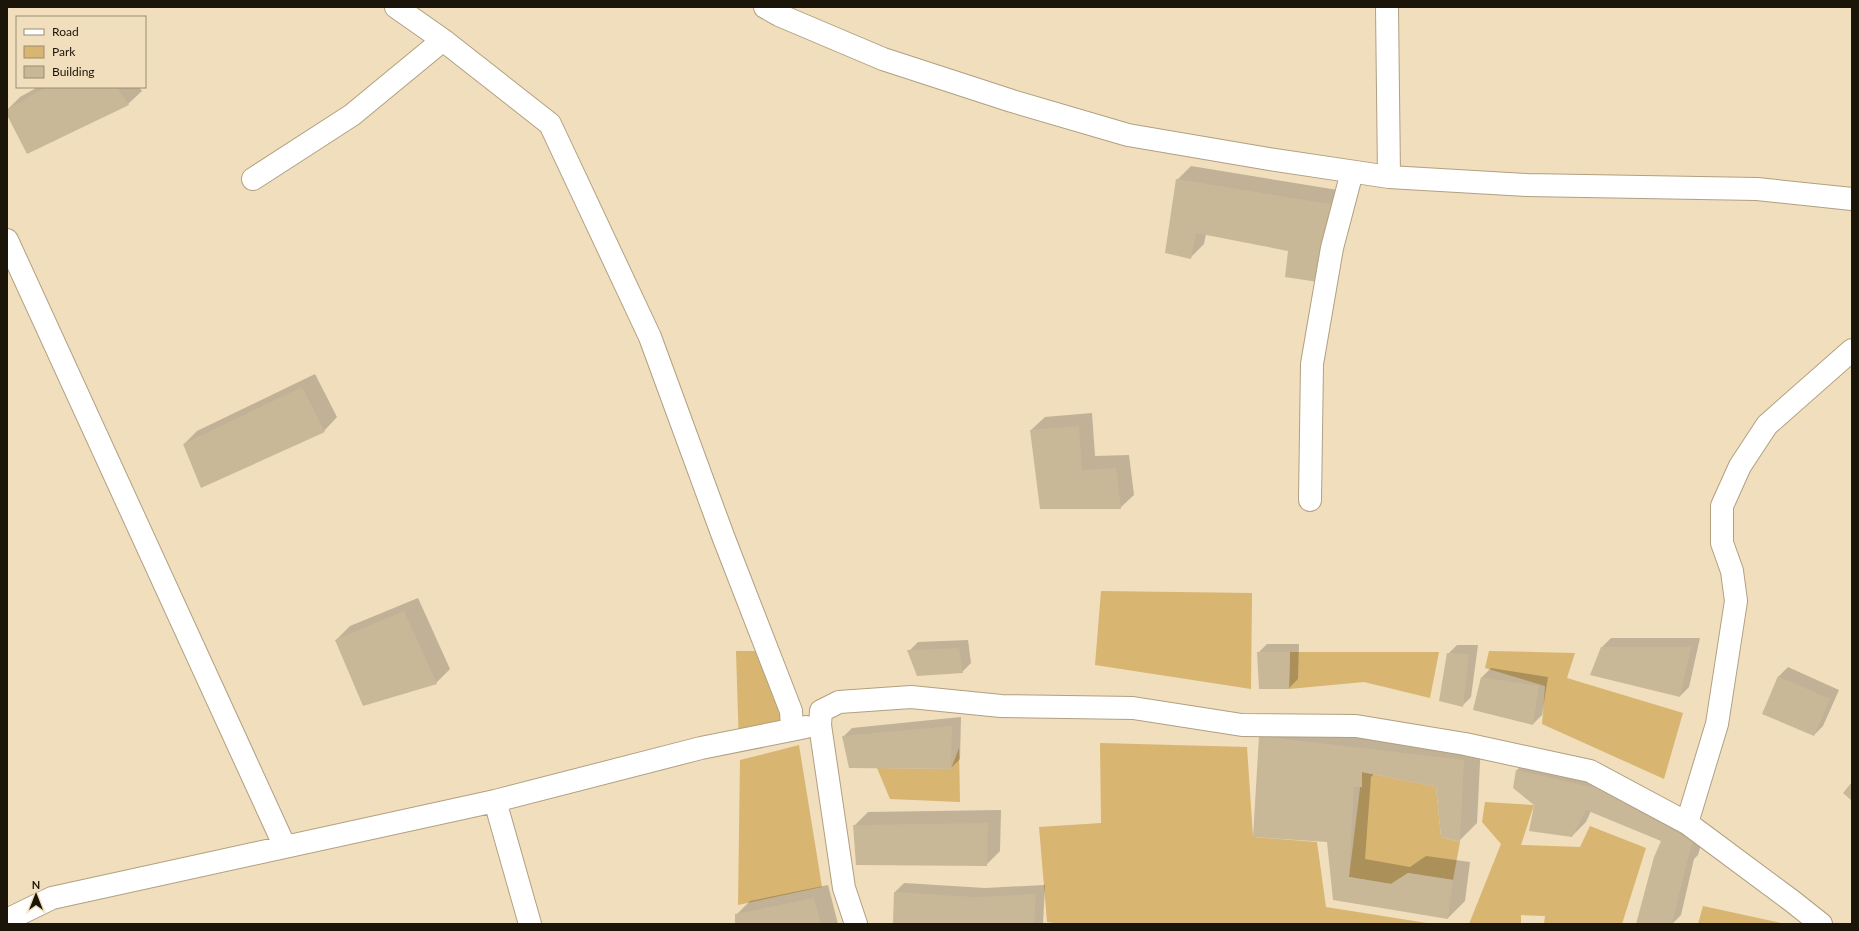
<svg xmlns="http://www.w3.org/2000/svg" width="1859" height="931" viewBox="0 0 1859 931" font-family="Lato,sans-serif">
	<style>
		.green { fill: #d8b571 }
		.shadow { fill: #0003 }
		.building { fill: #c9b898 }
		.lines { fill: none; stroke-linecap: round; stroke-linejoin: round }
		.street-casing { stroke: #b1a081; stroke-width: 24 }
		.street { stroke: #fff; stroke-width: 22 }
	</style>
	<rect width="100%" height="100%" fill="#f0debd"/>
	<path class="green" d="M 1101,591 L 1252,593 L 1251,689 L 1095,665 Z
		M 736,651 L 758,651 L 809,732 L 739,747 Z
		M 1489,651 L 1575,653 L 1567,678 L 1683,713 L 1664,779 L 1542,724 L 1545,686 L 1485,668 Z
		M 1290,652 L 1439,652 L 1430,698 L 1364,682 L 1289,689 Z
		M 1100,743 L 1247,747 L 1253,837 L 1317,842 L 1326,907 L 1433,924 L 1060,924 L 1047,922 L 1039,827 L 1101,823 Z
		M 799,745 L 822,887 L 738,905 L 740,760 Z
		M 959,748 L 960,802 L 890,799 L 877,768 L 951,769 Z
		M 1362,772 L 1436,787 L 1441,837 L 1460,842 L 1453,880 L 1408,873 L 1391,884 L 1349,877 Z
		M 1485,802 L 1534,805 L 1521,845 L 1580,847 L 1590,826 L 1646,848 L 1622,924 L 1544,924 L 1545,916 L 1521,915 L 1521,924 L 1469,924 L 1501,844 L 1482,822 Z
		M 1703,906 L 1781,923 L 1698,924 Z"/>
	<path class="shadow" d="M 38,87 L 139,87 L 142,91 L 128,104 L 7,113 L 7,110 L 20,97 Z
		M 1191,166 L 1344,191 L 1331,267 L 1289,250 L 1206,234 L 1204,244 L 1190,258 L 1177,180 Z
		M 315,374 L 337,417 L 324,431 L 184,444 L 197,431 Z
		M 1092,413 L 1095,456 L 1129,455 L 1134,495 L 1120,508 L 1031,430 L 1045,417 Z
		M 418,598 L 450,669 L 436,683 L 336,640 L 350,626 Z
		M 1611,638 L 1700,638 L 1689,687 L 1680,696 L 1602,647 Z
		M 968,640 L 971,663 L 962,672 L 909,651 L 918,642 Z
		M 1267,644 L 1299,644 L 1298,679 L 1289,688 L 1258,653 Z
		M 1457,645 L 1478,645 L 1471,697 L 1462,706 L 1448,654 Z
		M 1788,667 L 1839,690 L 1823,726 L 1814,735 L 1763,713 L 1779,676 Z
		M 1491,668 L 1548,677 L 1542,715 L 1533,724 L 1482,677 Z
		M 961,717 L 960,759 L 951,768 L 843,737 L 852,728 Z
		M 1277,719 L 1481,743 L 1477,823 L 1460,840 L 1437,787 L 1374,774 L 1371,777 L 1365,859 L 1410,867 L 1426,856 L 1470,862 L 1465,901 L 1448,918 L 1334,899 L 1328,841 L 1260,736 Z
		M 1530,757 L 1706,827 L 1698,855 L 1694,859 L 1681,915 L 1672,924 L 1637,924 L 1662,840 L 1591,811 L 1586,822 L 1572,836 L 1535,805 L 1517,770 Z
		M 1001,810 L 1000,851 L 986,865 L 854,826 L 868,812 Z
		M 904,883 L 985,888 L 1045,885 L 1043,924 L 894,924 L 895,892 Z
		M 828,885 L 838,924 L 736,924 L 736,915 L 750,901 Z"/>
	<path class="building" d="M 46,87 L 117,87 L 129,105 L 27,154 L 7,115 L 7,110 Z
		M 1176,179 L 1331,204 L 1318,282 L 1285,277 L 1288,251 L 1196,233 L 1191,259 L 1165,253 Z
		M 302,387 L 325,432 L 201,488 L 183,444 Z
		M 1079,426 L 1082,470 L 1116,468 L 1121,509 L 1040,509 L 1030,430 Z
		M 404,611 L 437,684 L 363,706 L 335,640 Z
		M 1601,647 L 1691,647 L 1680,697 L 1590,675 Z
		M 959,648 L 963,673 L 917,676 L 907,650 Z
		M 1257,652 L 1290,652 L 1289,689 L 1259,689 Z
		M 1447,653 L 1469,654 L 1463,707 L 1439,701 Z
		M 1778,676 L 1830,699 L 1814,736 L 1762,714 Z
		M 1481,677 L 1539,686 L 1533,725 L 1473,710 Z
		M 952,726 L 951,769 L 849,768 L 842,736 Z
		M 1259,736 L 1464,760 L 1460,842 L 1441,837 L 1436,787 L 1362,772 L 1362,787 L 1354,787 L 1349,877 L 1391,884 L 1408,873 L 1453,880 L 1448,919 L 1333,900 L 1327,842 L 1253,837 Z
		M 1516,770 L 1596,788 L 1693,841 L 1685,870 L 1672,924 L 1636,924 L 1654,857 L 1661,841 L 1586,810 L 1572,837 L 1529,831 L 1534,805 L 1513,788 Z
		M 1852,782 L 1852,801 L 1843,793 Z
		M 988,823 L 987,866 L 856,865 L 853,825 Z
		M 894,892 L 975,897 L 1036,894 L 1034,924 L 893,924 Z
		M 814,898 L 821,924 L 735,924 L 735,914 Z"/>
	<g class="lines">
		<defs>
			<path id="street" d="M 396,7 L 443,40 L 550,124 L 650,337 L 723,536 L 791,711 L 792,730
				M 765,7 L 779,15 L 883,59 L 1012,101 L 1128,135 L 1269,159 L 1389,177 L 1527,185 L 1757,189 L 1852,199
				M 1387,7 L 1389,177
				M 253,179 L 352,115 L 443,40
				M 7,240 L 285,847
				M 1310,500 L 1312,364 L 1332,248 L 1352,172
				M 495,801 L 530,924
				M 1687,823 L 1717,724 L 1736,601 L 1732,571 L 1722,543 L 1722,506 L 1740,466 L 1767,425 L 1852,350
				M 7,923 L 13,917 L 52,898 L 495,801 L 701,748 L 806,727
				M 856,924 L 844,888 L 820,725 L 821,711 L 839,702 L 911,697 L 1001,706 L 1133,708 L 1242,725 L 1356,726 L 1465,744 L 1590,771 L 1687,823 L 1792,901 L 1821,924"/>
		</defs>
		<use href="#street" class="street-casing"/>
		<use href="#street" class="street"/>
	</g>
	<rect width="1859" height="931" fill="none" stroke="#1b1408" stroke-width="16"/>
	<rect x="16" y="16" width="130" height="72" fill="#f0debd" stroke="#9b8d75"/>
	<rect x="24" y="29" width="20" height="6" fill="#ffffff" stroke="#9b8d75"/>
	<text x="52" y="36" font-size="12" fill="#1b1408">Road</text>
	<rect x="24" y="46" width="20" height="12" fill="#d8b571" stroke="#9b8d75"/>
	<text x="52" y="56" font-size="12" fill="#1b1408">Park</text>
	<rect x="24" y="66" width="20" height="12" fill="#c9b898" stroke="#9b8d75"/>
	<text x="52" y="76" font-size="12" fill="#1b1408">Building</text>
	<g transform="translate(36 895)" stroke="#f0debd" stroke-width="3" paint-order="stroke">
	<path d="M0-3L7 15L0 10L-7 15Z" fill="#1b1408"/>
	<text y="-6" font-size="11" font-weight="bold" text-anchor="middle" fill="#1b1408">N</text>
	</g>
</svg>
